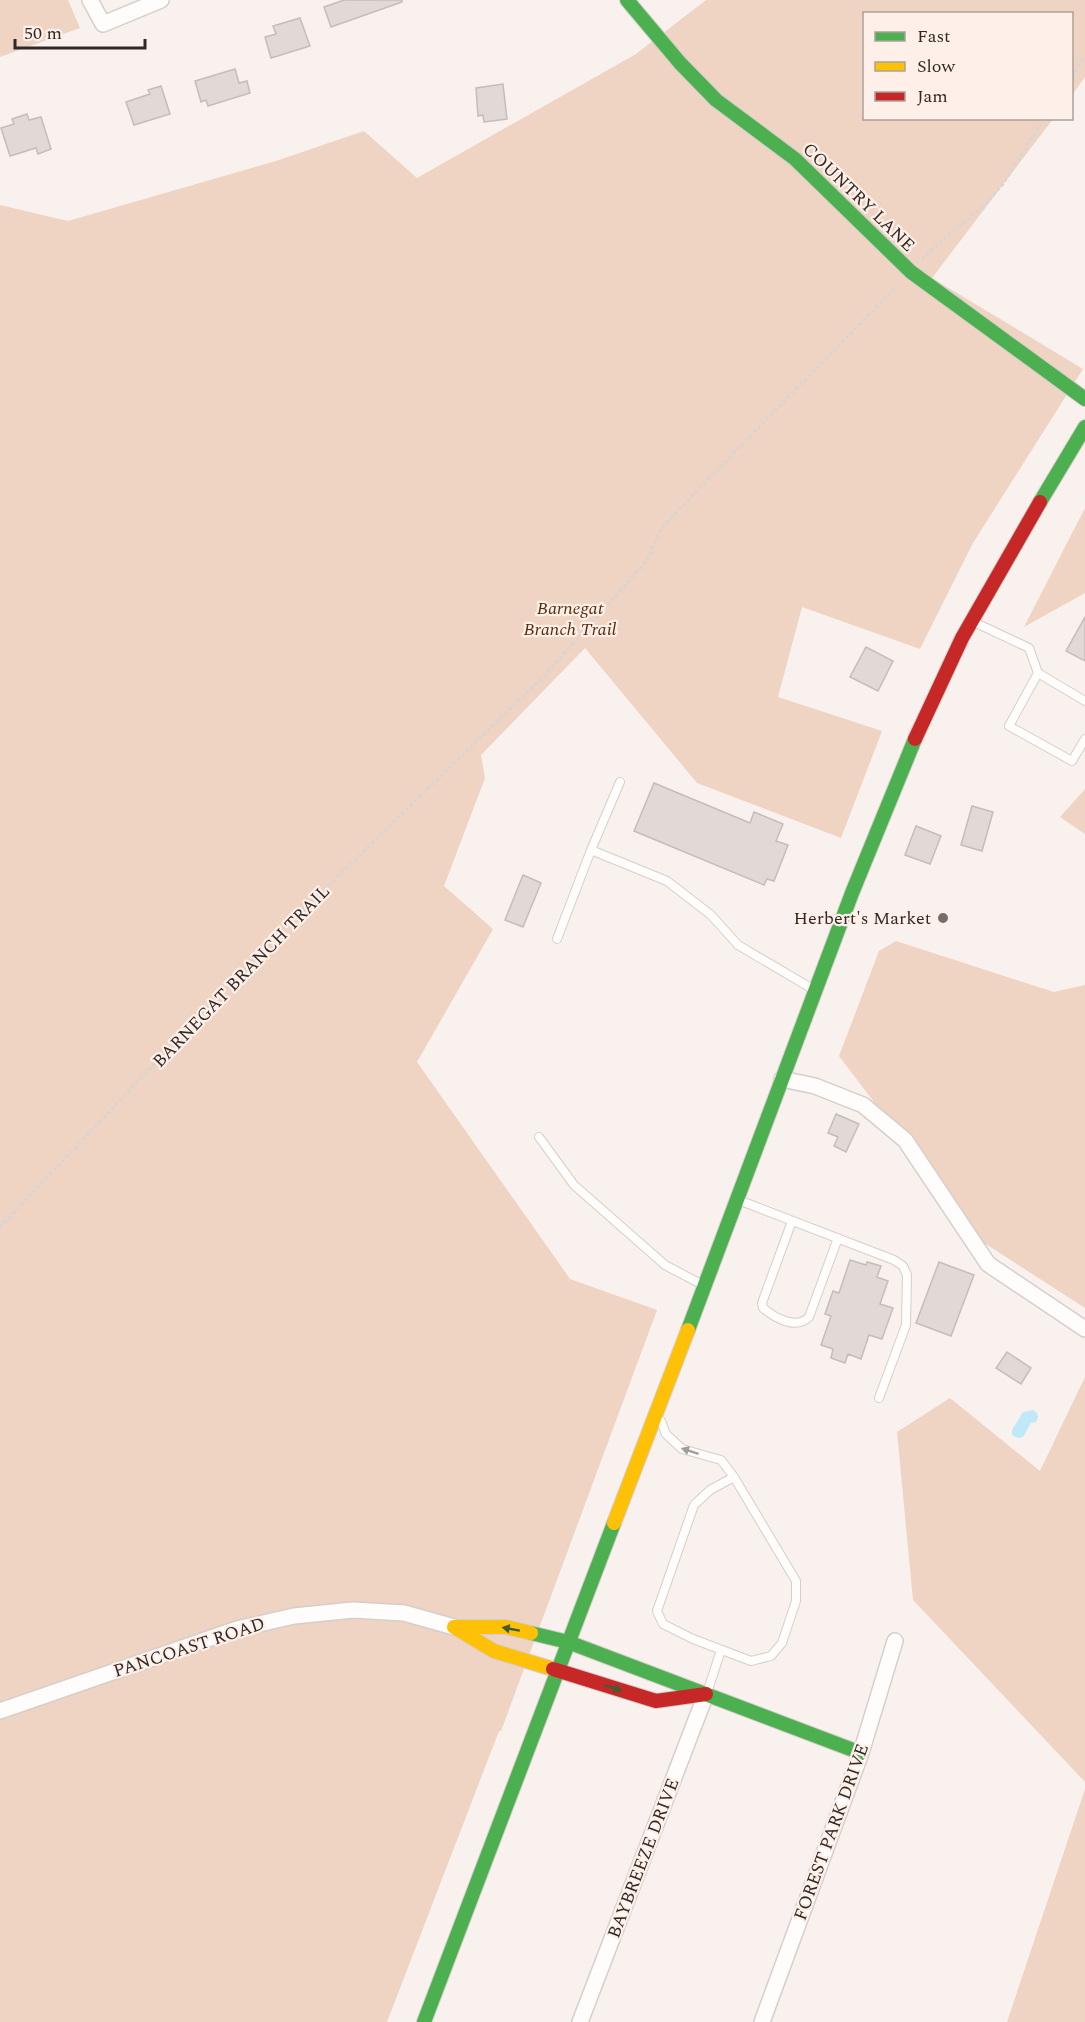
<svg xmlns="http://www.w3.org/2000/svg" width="1085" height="2022" viewBox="0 0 1085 2022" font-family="Spectral,serif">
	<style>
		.green { fill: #efd3c3 }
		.water { fill: #c1e8f8 }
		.building { fill: #e0d9d5; stroke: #c5bdb9; stroke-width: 1.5 }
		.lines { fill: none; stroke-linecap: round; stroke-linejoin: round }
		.lane-casing { stroke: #d6cecb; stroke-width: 10 }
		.street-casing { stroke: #d6cecb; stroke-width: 18 }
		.fast-casing { stroke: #d6cecb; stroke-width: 16 }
		.slow-casing { stroke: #d6cecb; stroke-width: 16 }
		.jam-casing { stroke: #d6cecb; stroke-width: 16 }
		.path { stroke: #d8d5d4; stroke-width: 3; stroke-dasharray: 3 3; stroke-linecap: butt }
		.lane { stroke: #fefdfc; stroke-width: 8 }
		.street { stroke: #fefdfc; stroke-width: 15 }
		.fast { stroke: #4caf50; stroke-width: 14 }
		.slow { stroke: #ffc107; stroke-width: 14 }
		.jam { stroke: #c62828; stroke-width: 14 }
		.oneway { fill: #a19d9b }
		.oneway2 { fill: #3b5e36 }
		.poi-dot { fill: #766e6b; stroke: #fef0e9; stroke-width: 2 }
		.labels { text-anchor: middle; stroke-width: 4.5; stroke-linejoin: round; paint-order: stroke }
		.street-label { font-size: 18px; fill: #302824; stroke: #fef0e9 }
		.park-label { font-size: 18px; font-style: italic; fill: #582b0a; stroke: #fef0e9 }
		.poi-label { font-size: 18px; fill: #302824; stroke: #fef0e9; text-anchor: end }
	</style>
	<rect width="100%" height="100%" fill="#f9f1ee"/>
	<path class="green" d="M 0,0 L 68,0 L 80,28 L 0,57 Z
		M 706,0 L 1085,0 L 1085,77 L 1072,95 L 1072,14 L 864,14 L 864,118 L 1053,119 L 932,278 L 1083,369 L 973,543 L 920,649 L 802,607 L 778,697 L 882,731 L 841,838 L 697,783 L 585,648 L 481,755 L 485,778 L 444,886 L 493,929 L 417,1062 L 570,1279 L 657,1310 L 501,1731 L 499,1731 L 387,2022 L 0,2022 L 0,205 L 68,221 L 276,161 L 364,131 L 417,178 L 636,54 Z
		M 1085,509 L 1085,593 L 1024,627 L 1084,510 Z
		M 1085,789 L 1085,834 L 1060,817 Z
		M 896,941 L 1054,992 L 1085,985 L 1085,1308 L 978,1239 L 839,1056 L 879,951 Z
		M 1085,1377 L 1085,1782 L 913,1600 L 897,1432 L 950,1398 L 1040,1471 Z
		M 1085,1789 L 1085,2022 L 1007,2022 Z"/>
	<path class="water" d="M 1033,1410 L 1037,1413 L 1038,1417 L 1036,1422 L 1031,1423 L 1023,1437 L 1018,1438 L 1012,1435 L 1012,1430 L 1023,1412 Z"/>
	<path class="building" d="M 344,0 L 402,0 L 402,2 L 331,27 L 324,7 Z
		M 300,18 L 310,46 L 271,58 L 265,37 L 276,34 L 273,26 Z
		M 235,69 L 239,83 L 247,81 L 250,93 L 208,106 L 206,100 L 201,102 L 195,81 Z
		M 503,84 L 507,119 L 484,122 L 483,115 L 478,116 L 476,88 Z
		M 161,86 L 170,114 L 134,125 L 126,102 L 150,94 L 148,90 Z
		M 27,114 L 29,120 L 41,117 L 51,149 L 38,154 L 36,148 L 10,156 L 1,128 L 14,124 L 12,119 Z
		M 1085,617 L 1085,661 L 1066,651 Z
		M 866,647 L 893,661 L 878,691 L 850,677 Z
		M 654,783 L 750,823 L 754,812 L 783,824 L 776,841 L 788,845 L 774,881 L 767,879 L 764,885 L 634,831 Z
		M 972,806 L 993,812 L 982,851 L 961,845 Z
		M 916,826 L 941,836 L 930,864 L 905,855 Z
		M 523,875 L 541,883 L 523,927 L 505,920 Z
		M 836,1114 L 859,1124 L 846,1152 L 834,1146 L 838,1137 L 828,1133 Z
		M 850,1260 L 866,1265 L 867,1262 L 881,1266 L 877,1277 L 888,1281 L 880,1304 L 893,1308 L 882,1339 L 869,1335 L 861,1359 L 848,1354 L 845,1363 L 831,1358 L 833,1349 L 821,1345 L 831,1316 L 825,1314 L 833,1291 L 839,1293 Z
		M 939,1262 L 974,1275 L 951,1336 L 916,1323 Z
		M 1007,1352 L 1031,1368 L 1021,1384 L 996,1368 Z"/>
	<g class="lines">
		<defs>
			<path id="lane" d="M 976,623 L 1029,648 L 1038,673 L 1085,701
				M 1038,673 L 1009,726 L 1072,761 L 1085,739
				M 591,850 L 667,881 L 711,915 L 738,945 L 811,988
				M 557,939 L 591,850 L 620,782
				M 539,1137 L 574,1185 L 665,1265 L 701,1284
				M 741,1201 L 894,1260 L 903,1266 L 907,1275 L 906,1325 L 879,1398
				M 792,1221 L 762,1303 L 763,1308 C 775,1318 796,1330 809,1317 L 838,1238
				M 661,1421 L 666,1434 L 682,1449 L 721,1460 L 734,1477 L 796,1581 L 796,1601 L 782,1643 L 771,1656 L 751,1661 L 693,1639 L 663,1624 L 657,1611 L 694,1505 L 710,1490 L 734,1477
				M 707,1693 L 721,1650"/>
			<path id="street" d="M 90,0 L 103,24 L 161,0
				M 782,1079 L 815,1086 L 863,1105 L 905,1140 L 988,1264 L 1085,1329
				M 0,1711 L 237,1629 L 294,1616 L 353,1610 L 404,1613 L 454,1627
				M 580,2022 L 706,1694
				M 762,2022 L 861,1753 L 895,1641"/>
			<path id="fast" d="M 627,0 L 680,63 L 716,100 L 795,159 L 911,272 L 1085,399
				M 1040,502 L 1085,427
				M 688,1330 L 852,893 L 915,739
				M 531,1633 L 568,1642 L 861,1753
				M 424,2022 L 614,1523"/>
			<path id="slow" d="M 614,1523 L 688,1330
				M 531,1633 L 506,1627 L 454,1627 L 494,1651 L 553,1669"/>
			<path id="jam" d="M 915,739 L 962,638 L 1040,502
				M 553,1669 L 656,1701 L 706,1694"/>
		</defs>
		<use href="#lane" class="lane-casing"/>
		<use href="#street" class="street-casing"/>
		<use href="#fast" class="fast-casing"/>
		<use href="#slow" class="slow-casing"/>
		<use href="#jam" class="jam-casing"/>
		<path class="path" d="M 1072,77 L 1085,56
			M 922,259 L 951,232 L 982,208 L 1003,184 L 1044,118
			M 0,1227 L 272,940 L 546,674 L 646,562 L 662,527 L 897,286"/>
		<use href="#lane" class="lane"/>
		<use href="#street" class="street"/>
		<use href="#fast" class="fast"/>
		<use href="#slow" class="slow"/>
		<use href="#jam" class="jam"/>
	</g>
	<defs><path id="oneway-solid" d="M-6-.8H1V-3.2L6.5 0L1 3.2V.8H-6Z" transform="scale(1.5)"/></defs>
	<use class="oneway" href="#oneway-solid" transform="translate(690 1451) rotate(-162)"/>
	<g class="oneway2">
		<use href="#oneway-solid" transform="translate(511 1629) rotate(-170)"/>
		<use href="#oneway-solid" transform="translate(613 1688) rotate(18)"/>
	</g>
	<circle class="poi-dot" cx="943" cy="918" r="6"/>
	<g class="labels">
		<g class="street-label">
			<text transform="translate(859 197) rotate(44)" y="6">COUNTRY LANE</text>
			<text transform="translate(241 976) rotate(-46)" y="6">BARNEGAT BRANCH TRAIL</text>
			<text transform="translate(189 1647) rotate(-18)" y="6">PANCOAST ROAD</text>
			<text transform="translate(831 1832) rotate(-70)" y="6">FOREST PARK DRIVE</text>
			<text transform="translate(643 1858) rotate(-69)" y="6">BAYBREEZE DRIVE</text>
		</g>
		<g class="park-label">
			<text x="570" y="614">Barnegat<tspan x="570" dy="21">Branch Trail</tspan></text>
		</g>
		<g class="poi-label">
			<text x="931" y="924">Herbert's Market</text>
		</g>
	</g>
	<rect x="863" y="12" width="210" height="108" fill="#fef0e9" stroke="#aca09a" stroke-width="1.5"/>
	<rect x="875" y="32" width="30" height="9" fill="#4caf50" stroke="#aca09a" stroke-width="1.5"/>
	<text x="917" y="42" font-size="18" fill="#302824">Fast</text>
	<rect x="875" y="62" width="30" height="9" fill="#ffc107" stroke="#aca09a" stroke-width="1.5"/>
	<text x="917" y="72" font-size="18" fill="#302824">Slow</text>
	<rect x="875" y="92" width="30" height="9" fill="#c62828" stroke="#aca09a" stroke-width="1.5"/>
	<text x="917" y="102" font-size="18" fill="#302824">Jam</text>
	<path d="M15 39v9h130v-9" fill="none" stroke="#302824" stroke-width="3"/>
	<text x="24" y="39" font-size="18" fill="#302824" stroke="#fef0e9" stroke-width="4.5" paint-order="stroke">50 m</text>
</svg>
